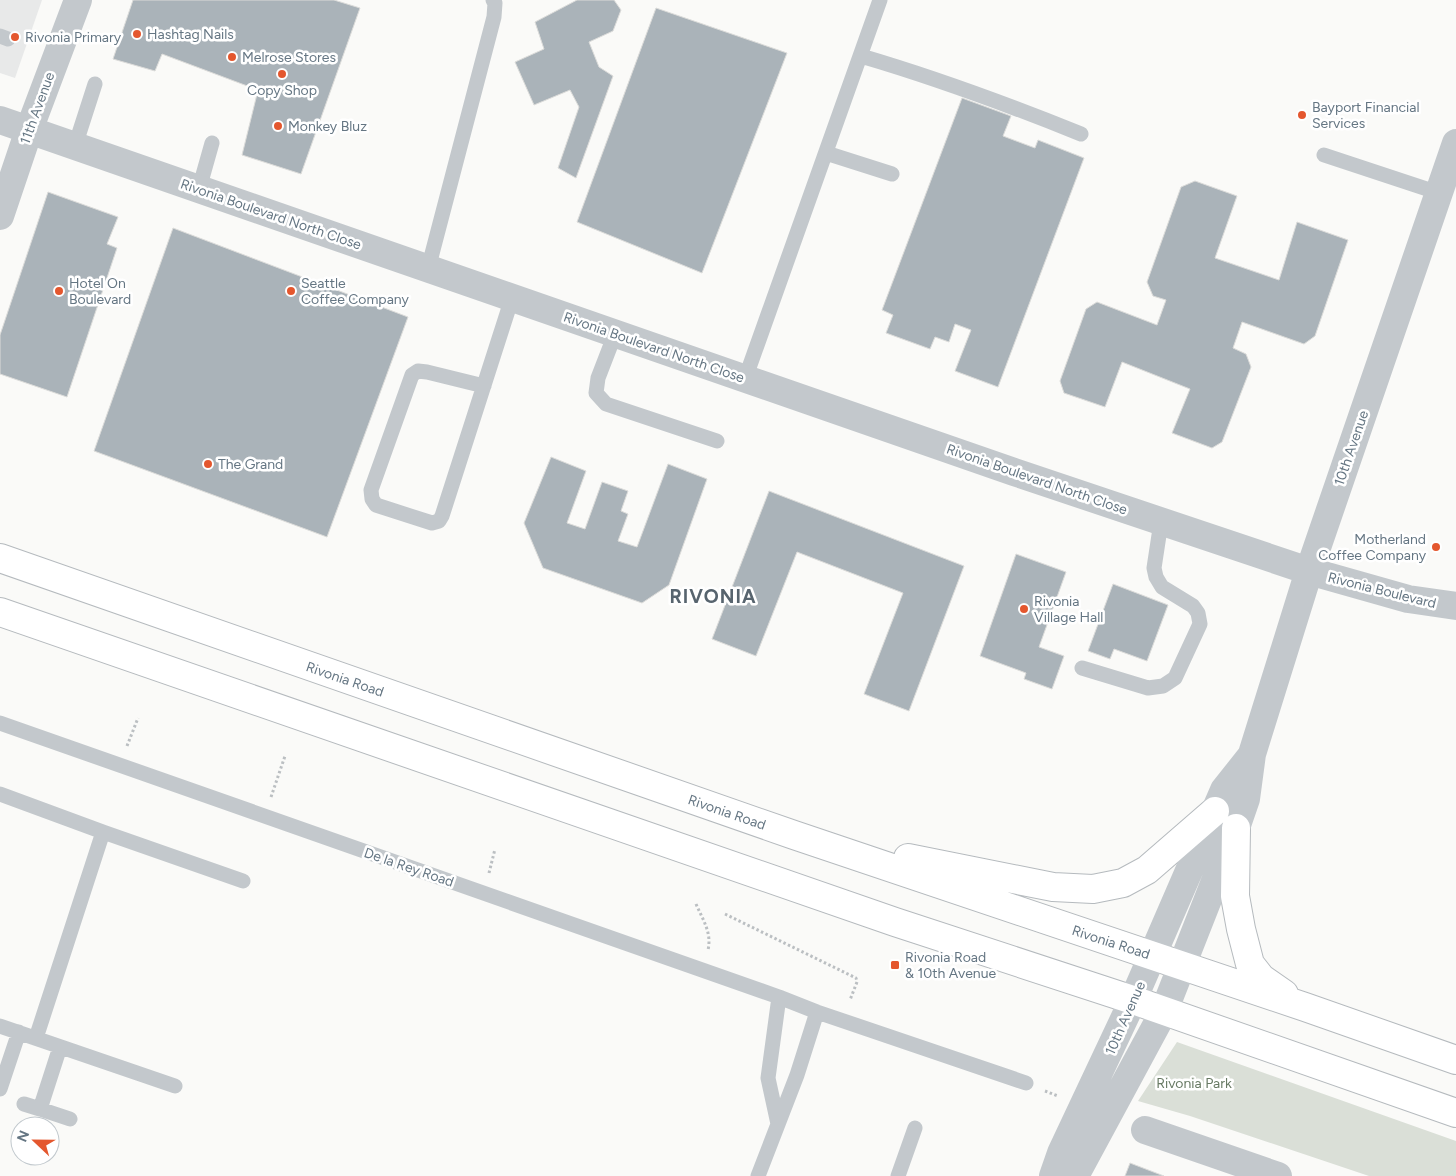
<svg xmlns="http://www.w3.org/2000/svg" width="1456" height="1176" viewBox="0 0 1456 1176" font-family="Figtree,sans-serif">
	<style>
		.built { fill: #e8e9e9 }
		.green { fill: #dadfd7 }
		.building { fill: #aab3b9; stroke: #dcdcda }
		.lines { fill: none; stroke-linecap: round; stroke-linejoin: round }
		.primary-casing { stroke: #b5babe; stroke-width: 30 }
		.path { stroke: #bbbfc2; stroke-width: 3; stroke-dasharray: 2.5 2.5; stroke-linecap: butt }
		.service { stroke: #c3c8cc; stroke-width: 15 }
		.minor { stroke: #c3c8cc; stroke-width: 28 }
		.primary { stroke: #fff; stroke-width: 28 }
		.poi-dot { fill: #e4572e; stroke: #fff; stroke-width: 2 }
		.labels { text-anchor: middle; stroke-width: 5; stroke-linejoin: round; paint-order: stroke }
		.poi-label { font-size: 14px; fill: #657683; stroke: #fff; text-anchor: start }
		.street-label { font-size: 14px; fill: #657683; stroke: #fff }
		.park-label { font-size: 14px; fill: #687a64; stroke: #fff }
		.district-label { font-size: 19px; font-weight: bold; letter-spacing: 1px; fill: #57646e; stroke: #fff }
	</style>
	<rect width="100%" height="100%" fill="#fafaf8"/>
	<path class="built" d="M 0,0 L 42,0 L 15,78 L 0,73 Z"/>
	<path class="green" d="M 1177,1042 L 1456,1141 L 1456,1176 L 1369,1176 L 1190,1116 L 1138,1101 Z"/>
	<path class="building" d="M 133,0 L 334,0 L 360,8 L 301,174 L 242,155 L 258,90 L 162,54 L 155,71 L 113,59 Z
		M 577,0 L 614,0 L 621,10 L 613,31 L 589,42 L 599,67 L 613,76 L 576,178 L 558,168 L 579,107 L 570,90 L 534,105 L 515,62 L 544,49 L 535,22 Z
		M 656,8 L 787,53 L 702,273 L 577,222 Z
		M 962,98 L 1011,116 L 1003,136 L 1035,148 L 1038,140 L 1084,158 L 998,387 L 955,371 L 971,330 L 955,324 L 949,342 L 935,337 L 930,349 L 886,333 L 893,315 L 882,310 Z
		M 1195,181 L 1237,196 L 1215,258 L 1279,280 L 1297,222 L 1348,240 L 1315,336 L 1304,344 L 1242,322 L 1233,348 L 1246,354 L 1251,367 L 1222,442 L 1212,448 L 1172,433 L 1190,389 L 1122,362 L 1105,407 L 1064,393 L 1060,381 L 1086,309 L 1097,302 L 1157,325 L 1166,300 L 1153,296 L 1147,282 L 1181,187 Z
		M 48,192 L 118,217 L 107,244 L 117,248 L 67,397 L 0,374 L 0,335 Z
		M 173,228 L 408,317 L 327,537 L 94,451 Z
		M 551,457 L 586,471 L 567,523 L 585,529 L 602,482 L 628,491 L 621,511 L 628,514 L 618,541 L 637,547 L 668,464 L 707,479 L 669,585 L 642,603 L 543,568 L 524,523 Z
		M 769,491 L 964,566 L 909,711 L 864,694 L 903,593 L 797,552 L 756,656 L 712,639 Z
		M 1016,554 L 1066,572 L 1039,647 L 1064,656 L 1052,689 L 1024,679 L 1026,673 L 980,656 Z
		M 1113,584 L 1168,605 L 1147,661 L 1114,649 L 1110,659 L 1088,651 Z
		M 1130,1163 L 1164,1176 L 1125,1176 Z"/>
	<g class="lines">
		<defs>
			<path id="primary" d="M 0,558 L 794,835 L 1305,1007 L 1456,1060
				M 0,612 L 895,922 L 1133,1000 L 1456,1113
				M 1236,828 L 1235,896 L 1241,929 L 1250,964 L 1261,978 L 1284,994
				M 908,858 L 1053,887 L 1093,889 L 1123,883 L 1147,870 L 1215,811"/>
		</defs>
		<use href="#primary" class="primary-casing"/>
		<path class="path" d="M 127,746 L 138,718
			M 271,797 L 285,756
			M 489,873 L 495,849
			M 696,904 C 703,920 712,933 708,950
			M 725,914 L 856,978 L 857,982 L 850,1000
			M 1045,1091 L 1058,1096"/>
		<path class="service" d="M 0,36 L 8,39
			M 861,56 C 936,78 1009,105 1081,134
			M 75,146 L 95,84
			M 826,153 L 892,174
			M 1324,155 L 1439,193
			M 199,189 L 212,143
			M 428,269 L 494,17 L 495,3 L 493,0
			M 615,334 L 598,378 L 596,393 L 606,404 L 717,441
			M 745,379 L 880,0
			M 484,386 L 427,372 L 418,371 L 412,375 L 371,490 L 372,499 L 376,505 L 432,523 L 439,521 L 442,516 L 512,298
			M 1082,668 L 1148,688 L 1163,686 L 1175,678 L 1200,624 L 1198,613 L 1193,606 L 1162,587 L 1156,577 L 1154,568 L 1161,522
			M 0,723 L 779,997 L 817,1012 L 1026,1083
			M 0,794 L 103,832 L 36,1038
			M 103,832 L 243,881
			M 0,1026 L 175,1086
			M 0,1089 L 19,1032
			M 24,1104 L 40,1109 L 60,1047
			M 40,1109 L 70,1119
			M 778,1124 L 768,1078 L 779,997
			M 758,1176 L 797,1075 L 817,1012
			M 898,1176 L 915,1128"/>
		<path class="minor" d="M 0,120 L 1014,472 L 1309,571 L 1408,599 L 1456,606
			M 0,216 L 29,130 L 78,0
			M 1145,1130 L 1278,1176
			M 1053,1176 L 1061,1153 L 1133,1000 L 1224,790 L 1251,756
			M 1075,1176 L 1164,1011 L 1236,828 L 1246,799 L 1252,754 L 1309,571 L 1456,143"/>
		<use href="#primary" class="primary"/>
	</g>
	<g class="poi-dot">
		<circle cx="137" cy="34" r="5"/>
		<circle cx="15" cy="37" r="5"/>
		<circle cx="232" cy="57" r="5"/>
		<circle cx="282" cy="74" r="5"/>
		<circle cx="1302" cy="115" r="5"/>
		<circle cx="278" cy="126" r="5"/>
		<circle cx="59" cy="291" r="5"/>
		<circle cx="291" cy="291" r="5"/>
		<circle cx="208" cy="464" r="5"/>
		<circle cx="1436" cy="547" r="5"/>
		<circle cx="1024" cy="609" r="5"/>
		<rect x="890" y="960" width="10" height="10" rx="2.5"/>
	</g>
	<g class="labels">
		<g class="poi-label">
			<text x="147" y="39">Hashtag Nails</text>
			<text x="25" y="42">Rivonia Primary</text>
			<text x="242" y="62">Melrose Stores</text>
			<text x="282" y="95" text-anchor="middle">Copy Shop</text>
			<text x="1312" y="112">Bayport Financial<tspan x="1312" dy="16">Services</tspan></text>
			<text x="288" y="131">Monkey Bluz</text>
			<text x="69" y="288">Hotel On<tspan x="69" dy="16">Boulevard</tspan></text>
			<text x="301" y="288">Seattle<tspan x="301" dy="16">Coffee Company</tspan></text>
			<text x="218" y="469">The Grand</text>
			<text x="1426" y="544" text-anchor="end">Motherland<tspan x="1426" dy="16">Coffee Company</tspan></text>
			<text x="1034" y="606">Rivonia<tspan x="1034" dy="16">Village Hall</tspan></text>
			<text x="905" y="962">Rivonia Road<tspan x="905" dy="16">&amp; 10th Avenue</tspan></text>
		</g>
		<g class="street-label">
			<text transform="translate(37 108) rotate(-70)" y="5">11th Avenue</text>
			<text transform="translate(271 214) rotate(19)" y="5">Rivonia Boulevard North Close</text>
			<text transform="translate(654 347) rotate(19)" y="5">Rivonia Boulevard North Close</text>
			<text transform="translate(1351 448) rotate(-71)" y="5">10th Avenue</text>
			<text transform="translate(1037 479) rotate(19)" y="5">Rivonia Boulevard North Close</text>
			<text transform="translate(1382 590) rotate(14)" y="5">Rivonia Boulevard</text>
			<text transform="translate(345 679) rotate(19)" y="5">Rivonia Road</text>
			<text transform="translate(727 812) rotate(19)" y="5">Rivonia Road</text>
			<text transform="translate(409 867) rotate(19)" y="5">De la Rey Road</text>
			<text transform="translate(1111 942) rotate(18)" y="5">Rivonia Road</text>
			<text transform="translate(1125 1018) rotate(-66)" y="5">10th Avenue</text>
		</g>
		<g class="park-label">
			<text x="1194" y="1088">Rivonia Park</text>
		</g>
		<g class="district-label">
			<text x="713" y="603">RIVONIA</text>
		</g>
	</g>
	<g transform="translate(35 1141) rotate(292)"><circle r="24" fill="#ffffff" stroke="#c1c8cd"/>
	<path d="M0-4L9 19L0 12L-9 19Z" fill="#e4572e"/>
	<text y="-8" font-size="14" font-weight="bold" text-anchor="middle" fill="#657683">N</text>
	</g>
</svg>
